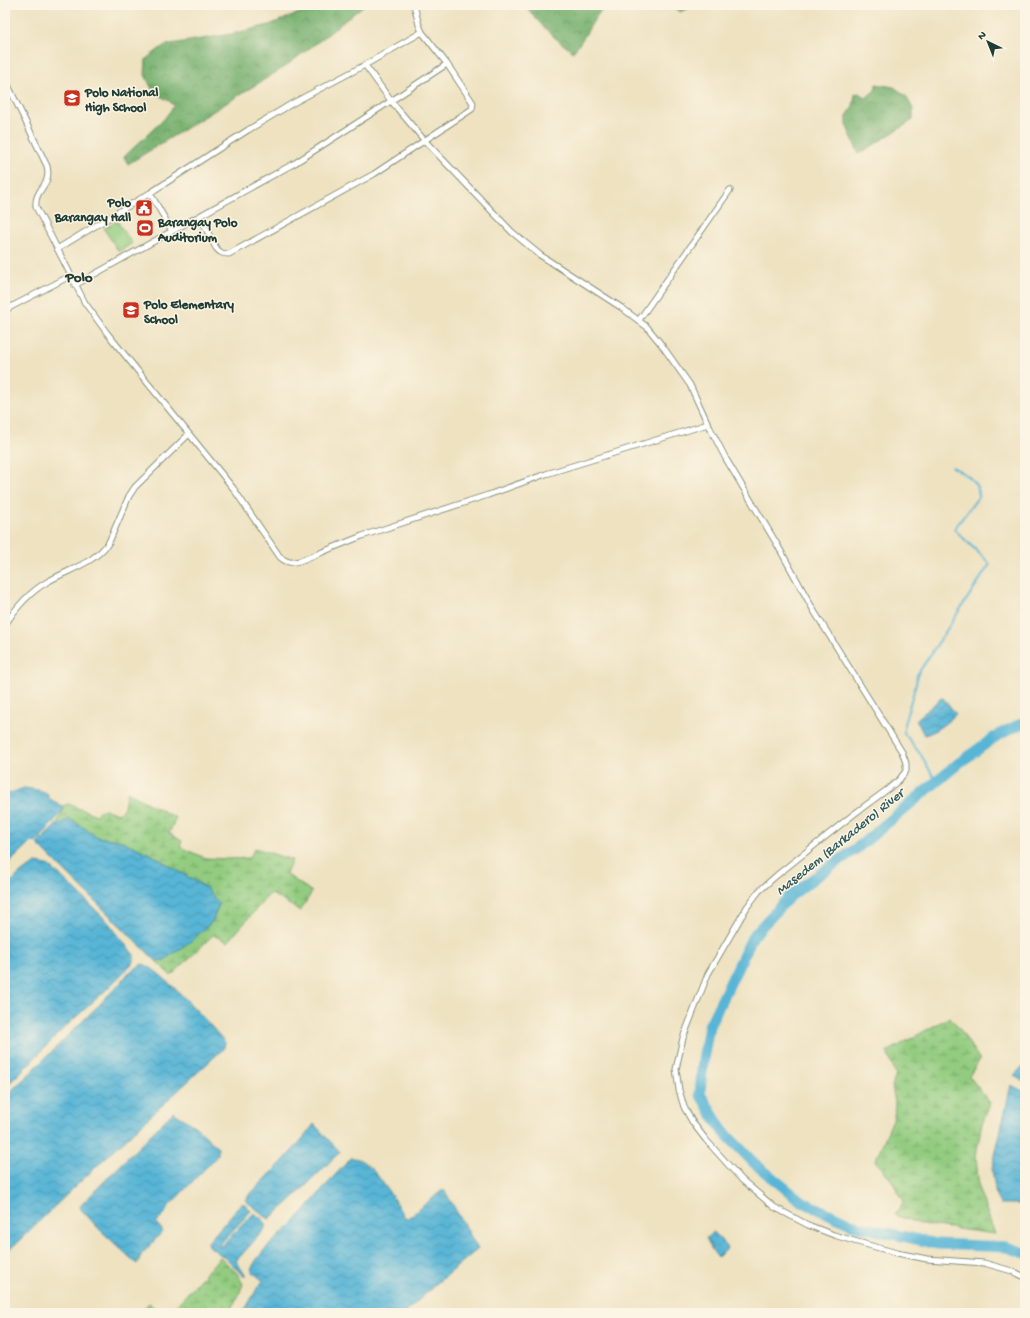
<svg xmlns="http://www.w3.org/2000/svg" width="1030" height="1318" viewBox="0 0 1030 1318" font-family="'Gochi Hand',sans-serif">
	<style>
		.forest { fill: url(#forest-crowns); stroke: #4a7651 }
		.wetland { fill: url(#wetland-marsh); stroke: #59845a }
		.pitch { fill: #93cc80; stroke: #59845a }
		.water { fill: url(#water-waves); stroke: #3c7985 }
		.lines { fill: none; stroke-linecap: round; stroke-linejoin: round }
		.stream { stroke: #58b5d6; stroke-width: 2 }
		.river { stroke: #58b5d6; stroke-width: 11 }
		.street-casing { stroke: #86907a; stroke-width: 7 }
		.street { stroke: #fff; stroke-width: 5 }
		.labels { text-anchor: middle; stroke-width: 3; stroke-linejoin: round; paint-order: stroke }
		.poi-label { font-size: 13px; font-weight: bold; fill: #1f3d34; stroke: #fcf5e5; text-anchor: start }
		.water-label { font-size: 14px; font-style: italic; fill: #2d5b5c; stroke: #fcf5e5 }
		.quarter-label { font-size: 15px; font-weight: bold; fill: #1f3d34; stroke: #fcf5e5 }
	</style>
	<defs>
		<pattern id="forest-crowns" width="20" height="18" patternUnits="userSpaceOnUse"><rect width="20" height="18" fill="#76b06e"/><path d="M2 6a3 3 0 1 1 6 0M12 15a3 3 0 1 1 6 0" fill="none" stroke="#60905b"/></pattern>
		<pattern id="wetland-marsh" width="20" height="14" patternUnits="userSpaceOnUse"><rect width="20" height="14" fill="#93cc80"/><path d="M1 5h8M5 5V1M11 12h8M15 12V8" fill="none" stroke="#77a76a"/></pattern>
		<pattern id="water-waves" width="16" height="10" patternUnits="userSpaceOnUse"><rect width="16" height="10" fill="#58b5d6"/><path d="M0 5q4-4 8 0t8 0" fill="none" stroke="#4894ae"/></pattern>
	</defs>
	<rect width="100%" height="100%" fill="#fcf5e5"/>
	<filter id="ink" filterUnits="userSpaceOnUse"><feTurbulence type="fractalNoise" baseFrequency=".025" numOctaves="2"/><feDisplacementMap in="SourceGraphic" scale="8" xChannelSelector="R" yChannelSelector="G"/><feConvolveMatrix kernelMatrix="1 2 1 2 8 2 1 2 1" color-interpolation-filters="sRGB"/></filter>
	<filter id="wash" filterUnits="userSpaceOnUse"><feTurbulence type="fractalNoise" baseFrequency=".012" numOctaves="4" result="noise"/><feDisplacementMap in="SourceGraphic" scale="16" xChannelSelector="R" yChannelSelector="G"/><feGaussianBlur stdDeviation="0.9" result="paint"/><feColorMatrix in="noise" values="0 0 0 0 0 0 0 0 0 0 0 0 0 0 0 0 0 1.4 0 .05"/><feComposite in="paint" operator="in"/></filter>
	<g filter="url(#wash)">
		<rect width="100%" height="100%" fill="#eee2c1"/>
		<path class="forest" d="M 316,5 L 364,5 L 327,35 L 283,68 L 128,164 L 124,157 L 164,119 L 174,106 L 168,100 L 154,93 L 145,75 L 146,59 L 165,45 L 231,34 L 269,25 L 312,8 Z
			M 525,5 L 651,5 L 641,12 L 616,7 L 603,8 C 591,22 585,38 573,52 C 553,37 540,25 525,5 Z
			M 671,5 L 697,5 L 680,12 Z
			M 876,84 L 894,87 L 906,96 L 913,109 L 913,120 L 859,154 L 847,127 L 847,116 L 853,107 L 855,94 L 859,93 L 866,98 L 875,90 Z"/>
		<path class="wetland" d="M 127,792 L 176,818 L 169,833 L 182,841 L 180,847 L 205,858 L 230,859 L 249,858 L 255,848 L 292,860 L 286,874 L 312,892 L 300,911 L 270,893 L 228,942 L 213,935 L 171,976 L 156,961 L 164,960 L 212,922 L 219,904 L 205,887 L 152,855 L 122,841 L 97,837 L 70,819 L 56,825 L 64,809 L 63,806 L 68,804 L 96,815 L 103,809 L 119,814 L 124,807 Z
			M 950,1017 L 959,1028 L 980,1060 L 969,1076 L 990,1103 L 981,1127 L 976,1156 L 979,1190 L 995,1234 L 920,1224 L 895,1215 L 904,1201 L 888,1175 L 875,1161 L 894,1117 L 895,1103 L 892,1086 L 896,1075 L 887,1052 Z
			M 220,1257 L 237,1273 L 243,1284 L 238,1297 L 228,1313 L 171,1313 L 176,1306 Z
			M 149,1303 L 159,1312 L 161,1313 L 139,1313 Z"/>
		<path class="pitch" d="M 117,221 L 132,243 L 119,252 L 104,229 Z"/>
		<path class="water" d="M 943,698 L 956,714 C 950,720 933,734 924,735 L 916,720 L 940,699 Z
			M 24,788 L 38,790 L 47,794 L 50,799 L 63,806 L 64,809 L 37,842 L 31,842 L 5,867 L 5,795 Z
			M 70,819 L 97,837 L 122,841 L 152,855 L 205,887 L 219,904 L 212,922 L 191,941 L 164,960 L 156,961 L 37,844 L 56,825 Z
			M 36,863 L 48,865 L 61,876 L 108,922 L 134,955 L 134,962 L 105,991 L 65,1027 L 5,1088 L 5,887 L 23,871 Z
			M 142,964 C 156,964 214,1029 225,1042 L 224,1048 L 102,1161 L 5,1254 L 5,1098 L 12,1090 L 25,1078 L 103,1001 C 111,991 122,983 128,973 L 132,971 Z
			M 1025,1064 L 1025,1082 L 1020,1080 L 1014,1075 Z
			M 1011,1085 L 1025,1092 L 1025,1204 L 1000,1204 L 996,1197 L 992,1168 Z
			M 173,1112 L 196,1127 L 218,1148 L 218,1155 L 168,1207 L 164,1215 L 156,1223 L 163,1231 L 141,1255 L 137,1264 L 98,1228 L 79,1207 Z
			M 314,1124 L 340,1152 C 317,1174 294,1199 269,1219 L 246,1201 L 248,1196 C 272,1173 295,1150 314,1124 Z
			M 351,1158 C 371,1156 395,1202 404,1217 L 408,1218 C 419,1208 431,1201 441,1191 L 445,1191 L 478,1249 L 438,1282 L 405,1313 L 243,1313 L 259,1285 L 263,1281 L 251,1270 C 258,1251 281,1236 294,1222 C 314,1201 331,1178 351,1158 Z
			M 241,1204 L 245,1204 L 251,1211 L 219,1245 L 221,1246 L 254,1213 L 263,1220 L 266,1225 L 264,1230 L 236,1261 L 246,1276 L 243,1276 L 229,1261 L 209,1246 L 208,1242 Z
			M 714,1232 L 728,1248 L 718,1258 L 712,1250 L 706,1238 Z"/>
		<g class="lines">
			<path class="stream" d="M 936,781 L 921,755 L 904,733 L 904,724 L 916,684 L 917,675 L 990,564 L 954,529 L 979,496 C 979,481 964,473 952,467"/>
			<path class="river" d="M 1025,722 L 998,735 L 959,763 L 856,849 L 814,878 L 789,897 L 753,936 L 709,1026 L 703,1060 L 700,1094 L 722,1130 L 754,1163 L 801,1201 L 853,1225 L 937,1244 L 1006,1247 L 1025,1253"/>
		</g>
	</g>
	<g filter="url(#ink)">
		<g class="lines">
			<defs>
				<path id="street" d="M 365,65 L 422,32
					M 5,79 L 47,166 C 52,187 34,188 36,207 L 85,303 L 107,333 L 233,488 L 280,557 C 287,563 291,563 300,561 L 362,536 L 488,495 L 546,474 L 708,424
					M 150,193 L 172,231
					M 200,217 L 216,248 C 220,253 223,254 229,254 L 374,174 L 472,109 L 473,103 L 447,64
					M 57,249 L 150,193 L 248,130 L 293,103 L 365,65 L 391,101 L 425,141 L 512,232 L 540,255 L 622,308 L 647,327 L 661,344 L 690,385 L 708,424 L 726,459 L 778,546 L 814,611 L 902,752 L 906,763 L 906,771 L 899,780 L 888,789 L 854,814 L 777,875 L 759,891 L 747,907 L 708,974 L 683,1038 L 676,1069 L 679,1090 L 684,1107 L 693,1123 L 706,1140 L 742,1180 L 774,1207 L 808,1225 L 834,1235 L 854,1241 L 897,1253 L 927,1259 L 984,1263 L 1012,1271 L 1025,1277
					M 75,285 L 295,163 L 391,101 L 447,64 L 422,32 L 419,25 L 414,5
					M 5,310 L 70,276
					M 639,320 L 730,190
					M 5,625 C 15,609 30,592 47,582 C 69,569 94,564 109,542 L 129,496 L 135,487 L 189,434"/>
			</defs>
			<use href="#street" class="street-casing"/>
			<use href="#street" class="street"/>
		</g>
	</g>
	<defs>
		<symbol id="school-square" viewBox="-11 -11 22 22"><rect x="-9" y="-9" width="18" height="18" rx="4" fill="#c8321e" stroke="#fcf5e5"/><path d="M0-5L7-2L0 1L-7-2ZM-4 1L0 2.5L4 1V4Q0 6-4 4Z" fill="#fff"/></symbol>
		<symbol id="civic-square" viewBox="-11 -11 22 22"><rect x="-9" y="-9" width="18" height="18" rx="4" fill="#c8321e" stroke="#fcf5e5"/><path d="M-.6-6.5H3V-4.5H.6V-3L4-1V1h2V6H-6V1h2V-1L-.6-3ZM-1.2 2.5V6h2.4V2.5Z" fill="#fff"/></symbol>
		<symbol id="stadium-square" viewBox="-11 -11 22 22"><rect x="-9" y="-9" width="18" height="18" rx="4" fill="#c8321e" stroke="#fcf5e5"/><path d="M0-5a6.5 5 0 1 0 0 10a6.5 5 0 1 0 0-10ZM-3.5-1.8h7v3.6h-7Z" fill="#fff"/></symbol>
	</defs>
	<g fill-rule="evenodd">
		<use href="#school-square" x="62" y="88" width="20" height="20"/>
		<use href="#civic-square" x="134" y="198" width="20" height="20"/>
		<use href="#stadium-square" x="135" y="218" width="20" height="20"/>
		<use href="#school-square" x="121" y="300" width="20" height="20"/>
	</g>
	<g class="labels">
		<g class="poi-label">
			<text x="85" y="96">Polo National<tspan x="85" dy="15">High School</tspan></text>
			<text x="131" y="206" text-anchor="end">Polo<tspan x="131" dy="15">Barangay Hall</tspan></text>
			<text x="158" y="226">Barangay Polo<tspan x="158" dy="15">Auditorium</tspan></text>
			<text x="144" y="308">Polo Elementary<tspan x="144" dy="15">School</tspan></text>
		</g>
		<g class="water-label">
			<text transform="translate(839 841) rotate(-39)" y="5">Masedem (Barkadero) River</text>
		</g>
		<g class="quarter-label">
			<text x="79" y="281">Polo</text>
		</g>
	</g>
	<rect width="1030" height="1318" fill="none" stroke="#fcf5e5" stroke-width="20"/>
	<g transform="translate(988 42) rotate(317)" stroke="#fcf5e5" stroke-width="3" paint-order="stroke">
	<path d="M0-3L7 15L0 10L-7 15Z" fill="#1f3d34"/>
	<text y="-6" font-size="11" font-weight="bold" text-anchor="middle" fill="#1f3d34">N</text>
	</g>
</svg>
